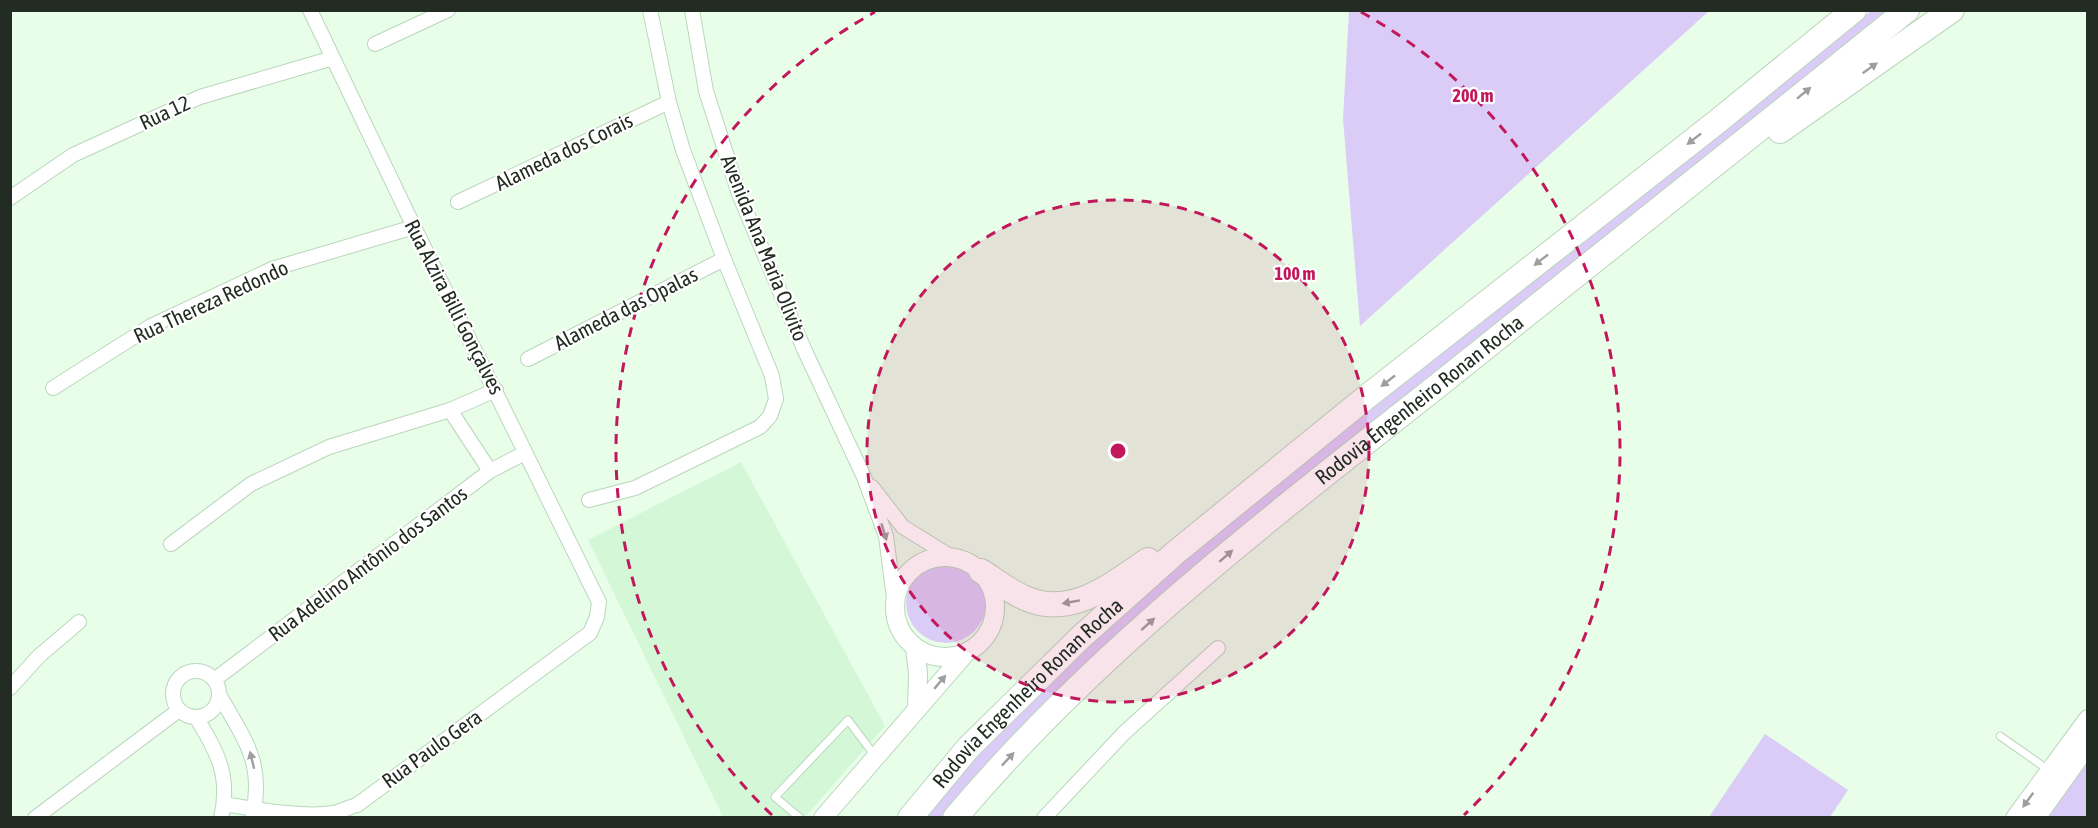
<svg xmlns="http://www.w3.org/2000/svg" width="2098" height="828" viewBox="0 0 2098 828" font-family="'Asap Condensed',sans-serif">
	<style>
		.built { fill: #d4f7d7 }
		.green { fill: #daccf6 }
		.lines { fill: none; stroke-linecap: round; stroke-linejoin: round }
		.lane-casing { stroke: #bad6bc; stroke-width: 9 }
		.street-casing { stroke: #bad6bc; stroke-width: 16 }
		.secondary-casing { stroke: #bad6bc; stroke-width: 20 }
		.highway-casing { stroke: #bad6bc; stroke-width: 26 }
		.lane { stroke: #fff; stroke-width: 7 }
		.street { stroke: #fff; stroke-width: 14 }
		.secondary { stroke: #fff; stroke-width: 18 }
		.highway { stroke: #fff; stroke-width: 24 }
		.oneway { fill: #9ca09c }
		.ring { fill: none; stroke: #c2185b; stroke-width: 3; stroke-dasharray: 10 8 }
		.labels { text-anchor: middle; stroke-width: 4.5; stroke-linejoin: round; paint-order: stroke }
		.street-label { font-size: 21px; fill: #222c23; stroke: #fff }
		.centre { fill: #c2185b; stroke: #fff; stroke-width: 3 }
		.ring-label { font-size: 18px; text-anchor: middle; font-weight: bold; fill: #c2185b; stroke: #fff; stroke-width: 4.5; stroke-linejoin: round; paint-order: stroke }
	</style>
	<rect width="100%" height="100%" fill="#e8fee9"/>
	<path class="built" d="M 741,462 L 885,726 L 805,817 L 723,817 L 588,540 Z"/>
	<path class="green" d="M 1349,11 L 1349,10 L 1709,11 L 1360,326 L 1343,119 Z
		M 1871,11 L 1894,11 L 1735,139 L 963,792 L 942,817 L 922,818 L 1019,711 L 1080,652 L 1219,529 Z
		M906 603a40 40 0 1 1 80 0a40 40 0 1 1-80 0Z
		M 1765,734 L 1848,790 L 1830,817 L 1709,817 Z
		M 2087,756 L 2087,817 L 2044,817 Z"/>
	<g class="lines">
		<defs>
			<path id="lane" d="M 2000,736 L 2050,771
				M 800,818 L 775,797 L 848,720 L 875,756"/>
			<path id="street" d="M 692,10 L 706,91 L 739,194 L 804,349 L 864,477 L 886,536 L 895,606
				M 375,44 L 448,10
				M 10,198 L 73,155 L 200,97 L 333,58
				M 458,202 L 669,102
				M 528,359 L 724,259
				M 53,388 L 151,326 L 272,269 L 414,227
				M 450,410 L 490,471
				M 872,487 L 903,527 L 950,556
				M 589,500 L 635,488 L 760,427 L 770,416 L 776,399 L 772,376 L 724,259 L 683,150 L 669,102 L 650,10
				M 171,544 L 251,484 L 329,447 L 450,410 L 496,390
				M173 694a23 23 0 1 1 46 0a23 23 0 1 1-46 0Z
				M 214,680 L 490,471 L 525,453
				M 10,688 L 39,656 L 79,622
				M 219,694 C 244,740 264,760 253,815
				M 196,717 C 217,752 231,775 221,818
				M 224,804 C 256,809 302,818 334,813 C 342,811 349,807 357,805 L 590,633 L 597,617 L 599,602 L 414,227 L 310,10
				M 35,818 L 179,710
				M 1044,818 L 1124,733 L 1218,648"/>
			<path id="secondary" d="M895 607a50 50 0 1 1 100 0a50 50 0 1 1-100 0Z
				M 915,648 L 918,673 L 917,709
				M 823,818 L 964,655
				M 2015,818 L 2088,719
				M 2036,818 L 2088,745"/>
			<g id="highway">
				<path d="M 1780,131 L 1952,10"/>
				<path d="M 981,571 C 995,580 1009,591 1025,598 C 1071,619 1112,584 1148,560"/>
				<path id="s1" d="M 910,818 L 968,748 L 1081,637 L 1175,553 L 1364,399 L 1718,121 L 1854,10"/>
				<path id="s2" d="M 955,818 C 1093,654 1264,523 1431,391 C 1590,265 1749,138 1907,10"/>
			</g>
		</defs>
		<use href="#lane" class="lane-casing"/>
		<use href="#street" class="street-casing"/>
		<use href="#secondary" class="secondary-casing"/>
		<use href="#highway" class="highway-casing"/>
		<use href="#lane" class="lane"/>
		<use href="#street" class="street"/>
		<use href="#secondary" class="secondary"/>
		<use href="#highway" class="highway"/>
	</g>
	<defs><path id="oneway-solid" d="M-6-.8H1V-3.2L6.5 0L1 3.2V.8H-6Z" transform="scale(1.5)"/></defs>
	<g class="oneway">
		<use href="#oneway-solid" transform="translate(1870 68) rotate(-35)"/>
		<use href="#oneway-solid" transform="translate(1804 93) rotate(-39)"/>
		<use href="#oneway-solid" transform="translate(1694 139) rotate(142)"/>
		<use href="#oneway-solid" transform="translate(1541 260) rotate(142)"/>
		<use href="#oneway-solid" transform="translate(1388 381) rotate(142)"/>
		<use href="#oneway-solid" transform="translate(884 532) rotate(73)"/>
		<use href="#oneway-solid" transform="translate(1226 556) rotate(-41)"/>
		<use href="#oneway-solid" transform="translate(1071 602) rotate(170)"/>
		<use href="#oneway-solid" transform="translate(1148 624) rotate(-42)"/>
		<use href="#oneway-solid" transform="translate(940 682) rotate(-50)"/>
		<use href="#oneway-solid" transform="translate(1008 759) rotate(-47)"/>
		<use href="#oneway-solid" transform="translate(252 760) rotate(-104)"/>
		<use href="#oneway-solid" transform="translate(2028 800) rotate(126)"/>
	</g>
	<circle cx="1118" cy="451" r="251" fill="#c2185b" fill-opacity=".12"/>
	<g class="ring">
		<circle cx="1118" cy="451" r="251"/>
		<path d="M772 815A502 502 0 0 1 875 12M1361 12A502 502 0 0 1 1464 815"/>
	</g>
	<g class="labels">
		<g class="street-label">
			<text transform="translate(165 113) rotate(-25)" y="7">Rua 12</text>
			<text transform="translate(564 152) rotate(-26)" y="7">Alameda dos Corais</text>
			<text transform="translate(764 248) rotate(68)" y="7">Avenida Ana Maria Olivito</text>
			<text transform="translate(211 302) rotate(-25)" y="7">Rua Thereza Redondo</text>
			<text transform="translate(454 307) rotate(63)" y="7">Rua Alzira Billi Gonçalves</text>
			<text transform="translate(626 309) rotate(-27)" y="7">Alameda das Opalas</text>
			<text dy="7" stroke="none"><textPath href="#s2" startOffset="626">Rodovia Engenheiro Ronan Rocha</textPath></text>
			<text transform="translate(368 564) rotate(-37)" y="7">Rua Adelino Antônio dos Santos</text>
			<text dy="7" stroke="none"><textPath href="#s1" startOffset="172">Rodovia Engenheiro Ronan Rocha</textPath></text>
			<text transform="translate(432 749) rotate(-36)" y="7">Rua Paulo Gera</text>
		</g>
	</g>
	<circle cx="1118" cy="451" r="9" class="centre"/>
	<g class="ring-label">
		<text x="1473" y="102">200 m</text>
		<text x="1295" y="280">100 m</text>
	</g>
	<rect width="2098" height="828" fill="none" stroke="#222c23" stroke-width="24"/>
</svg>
